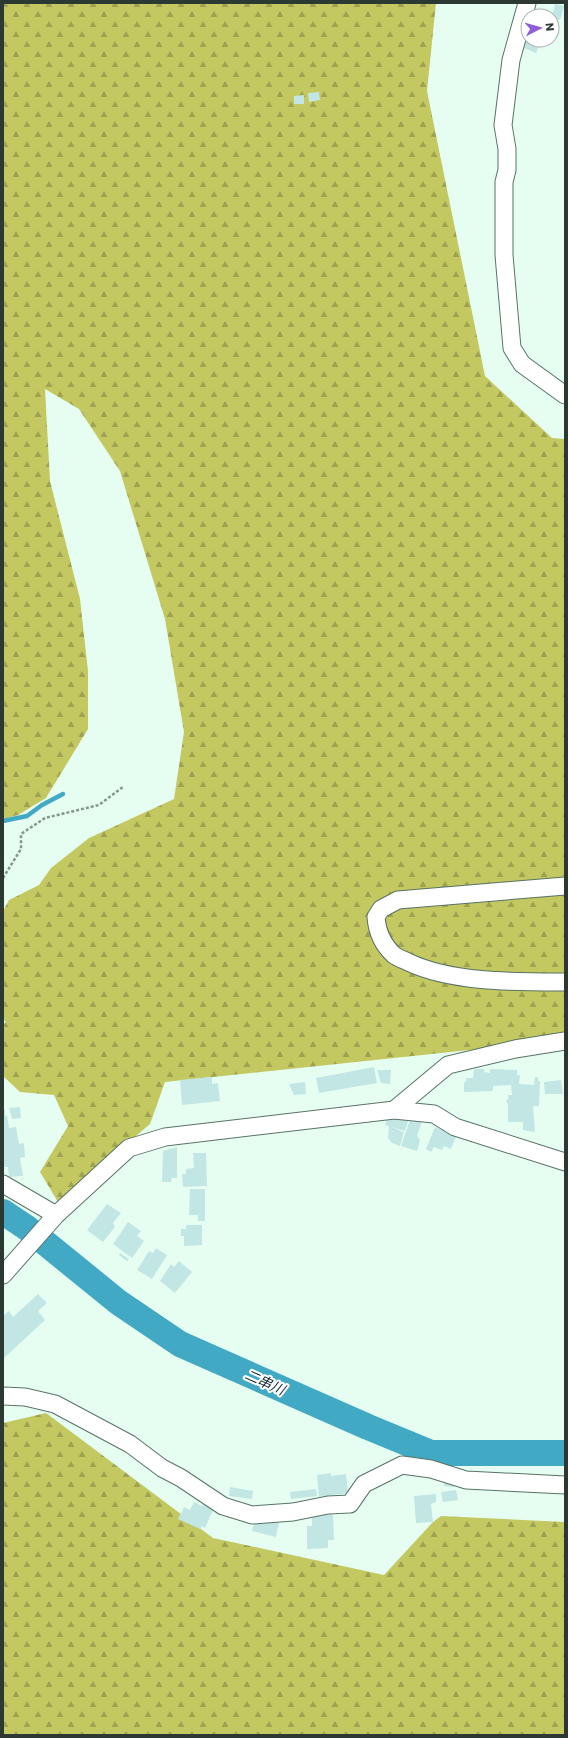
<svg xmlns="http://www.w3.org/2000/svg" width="568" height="1738" viewBox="0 0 568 1738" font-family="Poppins,'Noto Sans JP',sans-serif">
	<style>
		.forest { fill: url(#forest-firs) }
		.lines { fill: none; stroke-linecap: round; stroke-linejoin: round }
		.stream { stroke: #42a9c4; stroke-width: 4.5 }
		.river { stroke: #42a9c4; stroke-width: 26 }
		.building { fill: #c2e6e4 }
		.minor-casing { stroke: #587366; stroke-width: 19 }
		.path { stroke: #84968d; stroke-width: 2.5; stroke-dasharray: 3 2; stroke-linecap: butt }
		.minor { stroke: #fff; stroke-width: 17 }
		.labels { text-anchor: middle; stroke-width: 4; stroke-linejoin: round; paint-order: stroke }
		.water-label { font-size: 14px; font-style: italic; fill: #162d34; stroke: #fff }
	</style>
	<defs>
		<pattern id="forest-firs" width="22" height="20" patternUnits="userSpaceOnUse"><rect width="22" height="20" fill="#c4c861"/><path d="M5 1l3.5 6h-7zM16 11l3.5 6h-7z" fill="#9fa351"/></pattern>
	</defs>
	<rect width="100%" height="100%" fill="#e6fef2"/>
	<path class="forest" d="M 3,3 L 436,3 L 427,91 L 485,376 L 552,438 L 565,439 L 565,1040 L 165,1082 L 150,1124 L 58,1202 L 40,1172 L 68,1126 L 54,1095 L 20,1092 L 3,1076 L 3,1025 L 6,1022 L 3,1019 L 3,911 L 9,900 L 39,885 L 51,868 L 89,838 L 174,799 L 184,732 L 165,619 L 120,471 L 79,409 L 45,389 L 50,481 L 80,599 L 88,671 L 88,729 L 46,798 L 18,815 L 3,819 Z
		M 46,1413 L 213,1538 L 384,1575 L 433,1522 L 441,1516 L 565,1522 L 565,1735 L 3,1735 L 3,1423 Z"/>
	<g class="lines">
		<path class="stream" d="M 3,821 L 27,816 L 42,805 L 63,794"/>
		<path class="river" d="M 3,1212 L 27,1228 L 118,1302 L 180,1344 L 368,1427 L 431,1453 L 565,1453"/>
	</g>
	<path class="building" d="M 555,4 L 564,6 L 560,20 L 552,17 Z
		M 528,30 L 528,40 L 549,40 L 548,43 L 541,40 L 536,53 L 522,47 Z
		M 319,92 L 320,100 L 309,102 L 308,93 Z
		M 304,95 L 304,104 L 294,104 L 294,96 Z
		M 374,1067 L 377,1083 L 319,1093 L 316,1078 Z
		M 474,1069 L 485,1069 L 484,1072 L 490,1073 L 490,1069 L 517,1070 L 517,1075 L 520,1075 L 519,1084 L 534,1085 L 535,1077 L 538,1077 L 538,1081 L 540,1081 L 539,1106 L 533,1106 L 535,1132 L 523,1130 L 523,1122 L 508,1122 L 508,1105 L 506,1100 L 508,1100 L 508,1095 L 512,1095 L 511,1085 L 493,1086 L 493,1091 L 464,1092 L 464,1082 L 466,1082 L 466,1078 L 473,1078 Z
		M 377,1070 L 391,1070 L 390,1084 L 381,1083 Z
		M 212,1077 L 212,1084 L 218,1083 L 220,1101 L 182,1105 L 180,1080 Z
		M 561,1080 L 563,1094 L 545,1094 L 544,1082 Z
		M 305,1082 L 306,1094 L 294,1095 L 289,1084 Z
		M 20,1107 L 21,1118 L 12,1119 L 9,1108 Z
		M 3,1110 L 5,1110 L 5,1116 L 7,1115 L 9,1128 L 16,1127 L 19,1144 L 24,1143 L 25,1157 L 20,1158 L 23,1176 L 9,1177 L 8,1167 L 3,1167 Z
		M 389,1114 L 409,1118 L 405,1131 L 385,1125 Z
		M 411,1117 L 422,1121 L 417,1136 L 420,1140 L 417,1151 L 401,1146 Z
		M 389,1126 L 404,1132 L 400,1146 L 392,1143 L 388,1138 Z
		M 435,1127 L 456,1137 L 451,1149 L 444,1146 L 442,1150 L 434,1147 L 431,1152 L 426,1149 Z
		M 177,1147 L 177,1178 L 172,1178 L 171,1182 L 162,1182 L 163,1151 Z
		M 193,1153 L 206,1153 L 207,1186 L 183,1187 L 182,1174 L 186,1174 L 186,1169 L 194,1168 Z
		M 190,1189 L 205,1189 L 205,1221 L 198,1221 L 198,1215 L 189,1215 Z
		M 107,1204 L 121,1213 L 113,1223 L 115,1227 L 103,1242 L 87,1230 Z
		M 128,1222 L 141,1231 L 137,1236 L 144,1241 L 132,1258 L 113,1244 Z
		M 186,1225 L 202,1225 L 202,1245 L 184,1246 L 184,1236 L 181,1236 L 181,1229 L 186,1229 Z
		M 156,1248 L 167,1255 L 152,1279 L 137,1270 L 149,1251 L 153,1253 Z
		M 120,1253 L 129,1259 L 127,1261 L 119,1255 Z
		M 179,1261 L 192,1272 L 175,1293 L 160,1281 L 171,1264 L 174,1267 Z
		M 38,1294 L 47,1303 L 38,1311 L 45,1320 L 3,1359 L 3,1316 L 9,1311 L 13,1317 Z
		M 331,1473 L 331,1476 L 346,1474 L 348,1493 L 319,1497 L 317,1475 Z
		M 444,1479 L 455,1480 L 454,1487 L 444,1486 Z
		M 230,1487 L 253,1491 L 252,1499 L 229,1496 Z
		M 316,1489 L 317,1496 L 291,1499 L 290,1492 Z
		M 456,1490 L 458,1500 L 443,1502 L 441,1492 Z
		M 436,1494 L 436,1502 L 431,1504 L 433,1522 L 416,1523 L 414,1496 Z
		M 194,1502 L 202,1506 L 203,1503 L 214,1508 L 205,1528 L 202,1526 L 200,1529 L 178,1519 L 184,1507 L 190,1510 Z
		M 333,1514 L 334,1540 L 328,1540 L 328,1548 L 307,1549 L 307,1526 L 312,1526 L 312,1515 Z
		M 256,1518 L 279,1523 L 276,1537 L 252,1531 Z"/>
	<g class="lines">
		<defs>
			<path id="minor" d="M 527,3 L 511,60 L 503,125 L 507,149 L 507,170 L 504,182 L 504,255 L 512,348 L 522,364 L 565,395
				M 565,886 L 398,900 L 381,909 L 376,917 C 377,931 383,945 394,955 C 398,958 404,960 408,962 C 452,983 517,982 565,982
				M 394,1110 L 448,1065 L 515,1049 L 565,1041
				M 3,1184 L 56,1215
				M 3,1275 L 56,1215 L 129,1148 L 165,1137 L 394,1110 L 434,1114 L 455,1127 L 565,1162
				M 3,1396 L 25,1397 L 55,1404 L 130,1444 L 162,1468 L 181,1478 L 223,1506 L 252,1515 L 293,1512 L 328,1505 L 350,1504 L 364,1484 L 402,1465 L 431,1469 L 466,1480 L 565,1485"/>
		</defs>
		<use href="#minor" class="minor-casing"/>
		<path class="path" d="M 3,878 L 21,849 L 21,834 L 45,818 L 99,805 L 123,787"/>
		<use href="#minor" class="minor"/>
	</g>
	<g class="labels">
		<g class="water-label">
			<text transform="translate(265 1382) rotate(24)" y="5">二串川</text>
		</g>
	</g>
	<rect width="568" height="1738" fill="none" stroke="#2c3832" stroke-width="8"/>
	<g transform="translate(540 28) rotate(84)"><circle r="19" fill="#ffffff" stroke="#abafad"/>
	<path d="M0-3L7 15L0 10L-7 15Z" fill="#8e5fd9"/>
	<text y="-6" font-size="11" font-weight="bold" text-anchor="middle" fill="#2c3832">N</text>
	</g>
</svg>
